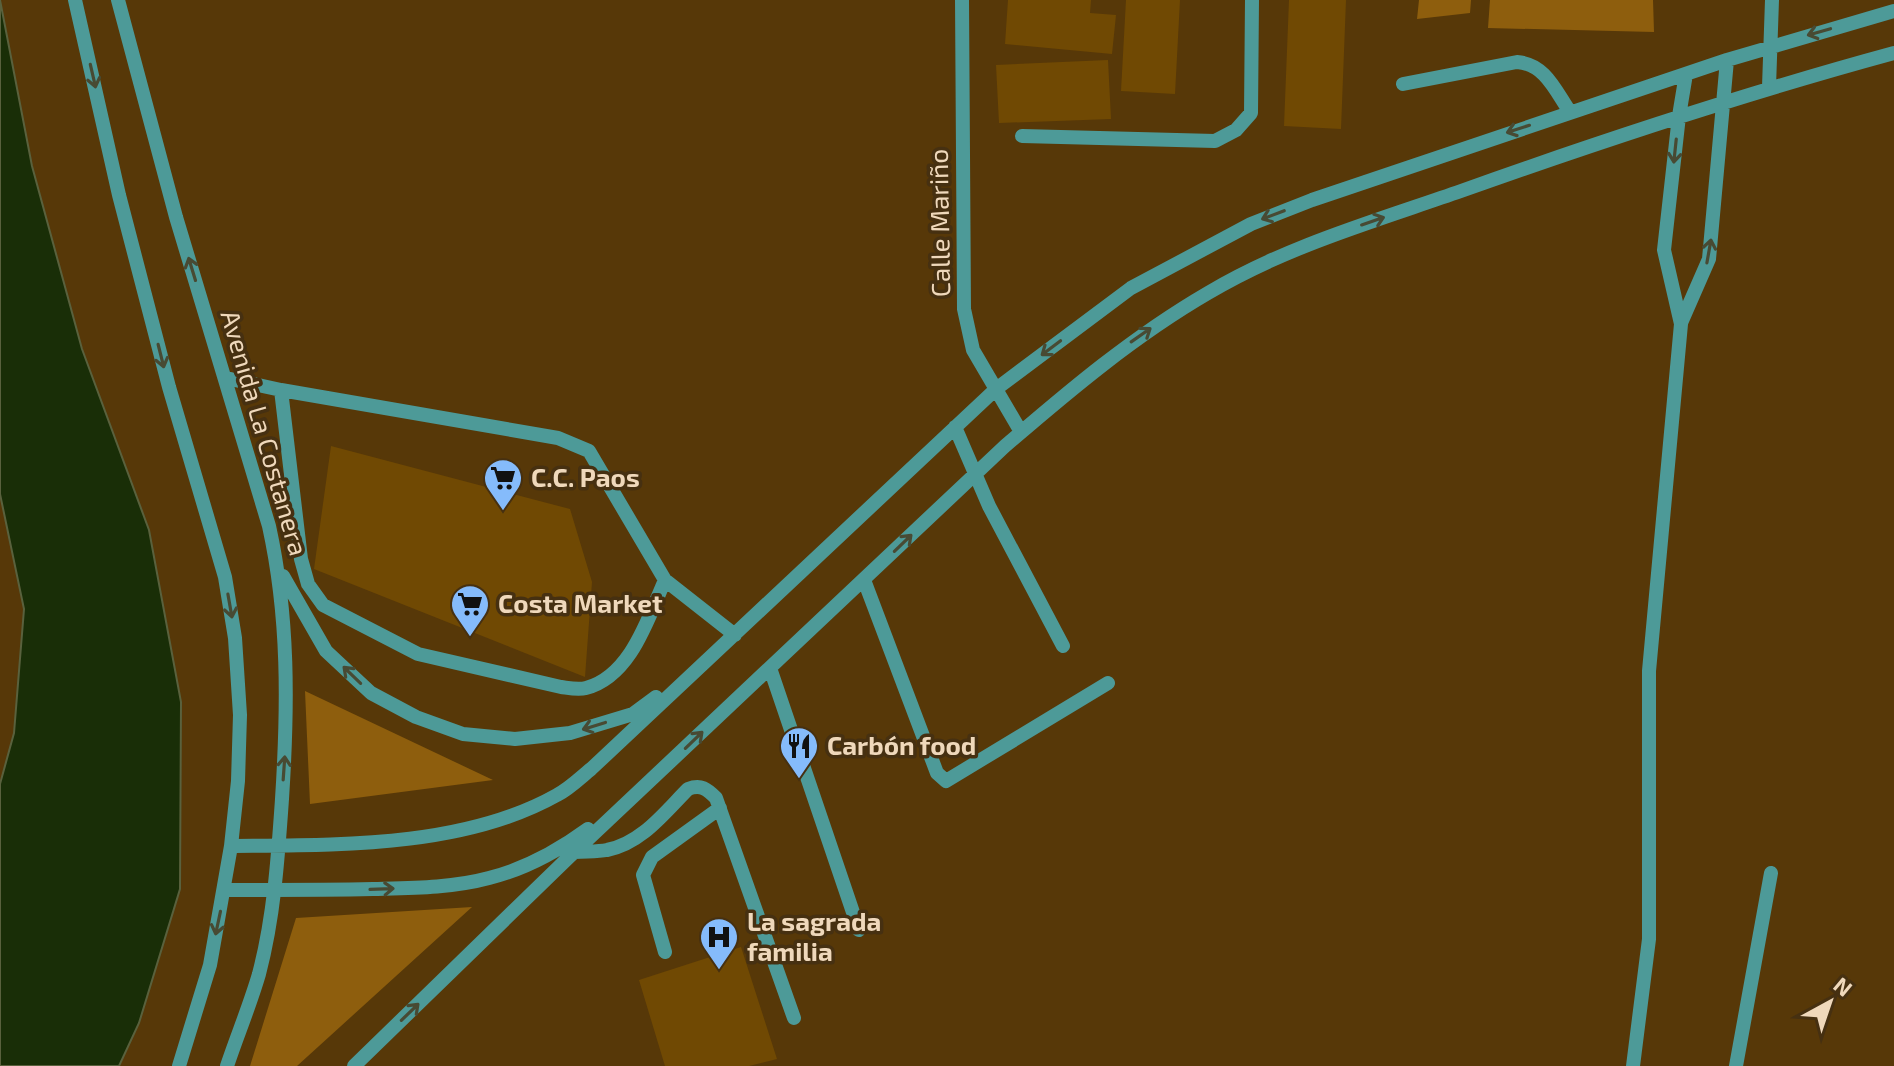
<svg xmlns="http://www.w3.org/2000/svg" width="1894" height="1066" viewBox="0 0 1894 1066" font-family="'Exo 2',sans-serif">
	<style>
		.green { fill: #8e5e0d }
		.water { fill: #192e07; stroke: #59613d; stroke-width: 2 }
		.building { fill: #704903 }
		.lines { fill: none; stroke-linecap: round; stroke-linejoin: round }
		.minor { stroke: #4d9a98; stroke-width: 14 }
		.oneway { stroke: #484a33 }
		.labels { text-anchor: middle; stroke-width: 7; stroke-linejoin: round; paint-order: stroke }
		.street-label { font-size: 26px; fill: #efd8bb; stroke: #463011 }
		.poi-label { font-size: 26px; font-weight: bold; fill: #efd8bb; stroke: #463011; text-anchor: start }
	</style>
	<rect width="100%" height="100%" fill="#573808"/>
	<path class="green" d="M 1419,0 L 1471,0 L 1470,13 L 1417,19 Z
		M 1490,0 L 1653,0 L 1654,32 L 1488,28 Z
		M 305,691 L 493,780 L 310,804 Z
		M 472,907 L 297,1066 L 250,1066 L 296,918 Z"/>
	<path class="water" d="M 0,0 L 32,166 L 82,349 L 149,530 L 181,702 L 180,889 L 139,1023 L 119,1066 L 0,1066 L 0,784 L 14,733 L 24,609 L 0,494 Z"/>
	<path class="building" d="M 1008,0 L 1091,0 L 1090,13 L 1116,15 L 1112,54 L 1005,44 Z
		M 1126,0 L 1180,0 L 1175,94 L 1121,91 Z
		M 1289,0 L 1346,0 L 1341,129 L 1284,126 Z
		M 1108,60 L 1111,119 L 999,123 L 996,65 Z
		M 331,446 L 570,509 L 592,582 L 585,677 L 314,569 Z
		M 741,947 L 777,1059 L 749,1066 L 665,1066 L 639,980 Z"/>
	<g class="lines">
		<path class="minor" d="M 75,0 L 119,195 L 169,387 L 225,577 L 235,638 L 240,715 L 238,781 L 231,846 L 210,965 L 179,1066
			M 118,0 L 176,217 L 269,526 C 289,617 288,706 282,799 C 278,857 274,917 259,974 C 250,1005 237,1036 227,1066
			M 962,0 L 964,309 L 973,350 L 1021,432
			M 1403,84 L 1517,62 C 1545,64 1555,90 1570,112
			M 1769,87 L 1772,0
			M 1022,136 L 1215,141 L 1236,130 L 1251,113 L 1252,0
			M 1681,323 L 1709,259 L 1727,60
			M 226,378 L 281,390 L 558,438 L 589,451 L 665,580 L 735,635
			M 281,390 L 301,559 L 308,584 L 323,605 L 418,654 L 561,687 C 569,688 578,690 586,688 C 631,676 648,618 665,580
			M 955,427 L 989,506 L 1063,646
			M 283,576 L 326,651 L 371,693 L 416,717 L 463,734 L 515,739 L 570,733 L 633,714 L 656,697
			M 864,580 L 937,773 L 946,781 L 1108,683
			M 770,668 L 859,930
			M 231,846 C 336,845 463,848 557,795 C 569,789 580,778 591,769 L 996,389 L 1131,288 L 1251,224 L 1312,200 L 1727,60 L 1894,11
			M 575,852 C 585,851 597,852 607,850 C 641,844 665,812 688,789 C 701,784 707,789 716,798 L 794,1018
			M 225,890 C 274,890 324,890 373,889 C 411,888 452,888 489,878 C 525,869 558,851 588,829
			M 665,952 L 643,875 L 652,857 L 720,808
			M 354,1066 L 568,858 L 1005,446 C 1070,390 1134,336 1208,293 C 1287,246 1375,221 1461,191 C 1604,140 1747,93 1894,53
			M 1633,1066 L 1649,939 L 1649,671 L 1681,324 L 1664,250 L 1679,116 L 1686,74
			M 1736,1066 L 1771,873"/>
	</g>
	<defs><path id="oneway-shaft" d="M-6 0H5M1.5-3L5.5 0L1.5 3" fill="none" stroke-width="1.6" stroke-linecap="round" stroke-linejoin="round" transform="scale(2)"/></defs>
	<g class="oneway">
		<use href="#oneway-shaft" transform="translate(1819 32) rotate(164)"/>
		<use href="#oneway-shaft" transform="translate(93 76) rotate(77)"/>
		<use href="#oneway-shaft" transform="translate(1518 129) rotate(162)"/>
		<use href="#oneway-shaft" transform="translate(1675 151) rotate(96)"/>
		<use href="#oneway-shaft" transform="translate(1273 215) rotate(159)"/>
		<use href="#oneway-shaft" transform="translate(1373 221) rotate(-19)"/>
		<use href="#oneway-shaft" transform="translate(1709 251) rotate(-80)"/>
		<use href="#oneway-shaft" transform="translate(192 269) rotate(-107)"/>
		<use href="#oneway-shaft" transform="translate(1141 335) rotate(-35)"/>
		<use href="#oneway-shaft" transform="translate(1051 348) rotate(143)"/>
		<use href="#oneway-shaft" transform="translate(161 356) rotate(76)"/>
		<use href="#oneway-shaft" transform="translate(903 543) rotate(-44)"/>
		<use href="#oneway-shaft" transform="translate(230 606) rotate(80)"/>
		<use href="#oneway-shaft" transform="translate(352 675) rotate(-136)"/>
		<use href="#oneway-shaft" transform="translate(594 726) rotate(163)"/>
		<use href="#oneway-shaft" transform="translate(694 740) rotate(-44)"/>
		<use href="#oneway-shaft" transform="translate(284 768) rotate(-86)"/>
		<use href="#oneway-shaft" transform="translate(382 889) rotate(-2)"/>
		<use href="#oneway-shaft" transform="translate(218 923) rotate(102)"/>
		<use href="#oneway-shaft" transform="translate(410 1012) rotate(-44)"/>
	</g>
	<defs>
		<symbol id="supermarket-pin" viewBox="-11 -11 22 30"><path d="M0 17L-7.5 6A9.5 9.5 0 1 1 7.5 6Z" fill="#85bbfb" stroke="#463011"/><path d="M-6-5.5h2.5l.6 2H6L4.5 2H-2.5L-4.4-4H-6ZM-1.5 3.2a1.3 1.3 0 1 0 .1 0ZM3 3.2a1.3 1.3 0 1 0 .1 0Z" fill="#111"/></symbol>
		<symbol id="restaurant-pin" viewBox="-11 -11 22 30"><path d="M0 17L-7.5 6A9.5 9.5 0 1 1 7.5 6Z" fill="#85bbfb" stroke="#463011"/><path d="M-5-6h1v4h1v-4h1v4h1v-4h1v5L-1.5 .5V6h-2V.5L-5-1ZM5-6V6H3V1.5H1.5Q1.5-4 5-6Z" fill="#111"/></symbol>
		<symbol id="hospital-pin" viewBox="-11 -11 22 30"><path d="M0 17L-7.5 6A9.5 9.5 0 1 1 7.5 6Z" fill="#85bbfb" stroke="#463011"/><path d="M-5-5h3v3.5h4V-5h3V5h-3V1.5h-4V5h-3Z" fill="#111"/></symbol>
	</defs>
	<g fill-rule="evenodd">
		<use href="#supermarket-pin" x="481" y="456" width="44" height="60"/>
		<use href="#supermarket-pin" x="448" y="582" width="44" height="60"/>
		<use href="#restaurant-pin" x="777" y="724" width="44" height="60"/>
		<use href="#hospital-pin" x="697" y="915" width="44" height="60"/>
	</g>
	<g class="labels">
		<g class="street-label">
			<text transform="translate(940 223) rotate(-91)" y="9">Calle Mariño</text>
			<text transform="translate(264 433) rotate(74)" y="9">Avenida La Costanera</text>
		</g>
		<g class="poi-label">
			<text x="531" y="487">C.C. Paos</text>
			<text x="498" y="613">Costa Market</text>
			<text x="827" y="755">Carbón food</text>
			<text x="747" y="931">La sagrada<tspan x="747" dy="30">familia</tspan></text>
		</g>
	</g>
	<g transform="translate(1830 1002) rotate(40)" stroke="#463011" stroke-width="6" paint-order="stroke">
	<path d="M0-6L14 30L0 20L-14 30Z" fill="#efd8bb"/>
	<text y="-12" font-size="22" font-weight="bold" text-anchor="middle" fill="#efd8bb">N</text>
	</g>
</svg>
